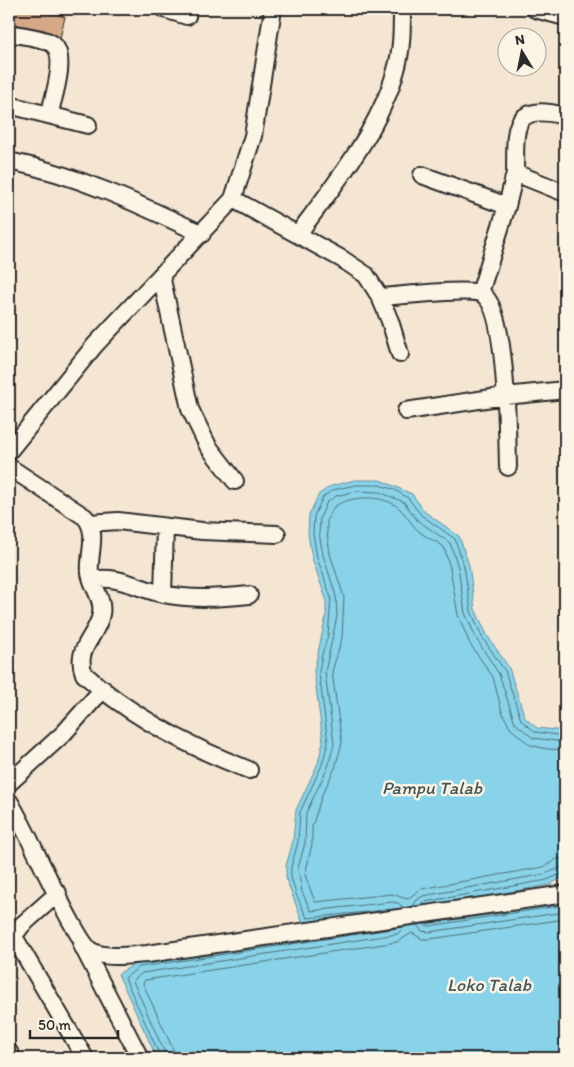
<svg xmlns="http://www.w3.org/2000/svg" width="574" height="1067" viewBox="0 0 574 1067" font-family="Itim,sans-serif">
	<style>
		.water { fill: #88d3e9; stroke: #63909d }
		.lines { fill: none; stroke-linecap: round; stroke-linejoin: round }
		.shore { stroke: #506e77; stroke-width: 1 }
		.building { fill: #d6a888; stroke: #2b2b2b }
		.minor-casing { stroke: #2b2b2b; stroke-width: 20 }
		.minor { stroke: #fcf5e5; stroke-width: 16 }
		.labels { text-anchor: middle; stroke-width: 5; stroke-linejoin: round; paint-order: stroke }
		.water-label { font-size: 18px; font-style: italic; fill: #42555a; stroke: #fcf5e5 }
	</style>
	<rect width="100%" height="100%" fill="#f4e6d2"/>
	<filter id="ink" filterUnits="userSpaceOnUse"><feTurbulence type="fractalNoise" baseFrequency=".02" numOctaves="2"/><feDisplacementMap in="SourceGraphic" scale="10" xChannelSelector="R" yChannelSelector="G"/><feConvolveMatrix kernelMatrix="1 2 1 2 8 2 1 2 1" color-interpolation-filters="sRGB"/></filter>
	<g filter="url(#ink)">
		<path class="water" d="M 355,480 L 380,480 L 412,494 L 425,512 L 459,536 L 469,565 L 475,609 L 487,635 L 509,668 L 525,718 L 537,728 L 565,731 L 565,876 L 549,885 L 425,907 L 565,900 L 565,1058 L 157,1058 L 118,974 L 138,962 L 303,924 L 286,878 L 286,866 L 293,841 L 296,810 L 318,763 L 323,742 L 314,671 L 326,616 L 326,599 L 312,558 L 308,534 L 309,515 L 319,494 L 331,486 Z"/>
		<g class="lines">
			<path class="shore" d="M 565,750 L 547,749 L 530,745 L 510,728 L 502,712 L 493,677 L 470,644 L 458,615 L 450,568 L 444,547 C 437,541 428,539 421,533 C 412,526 408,517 400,509 C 385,494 350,495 334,507 L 327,520 L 327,533 L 330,554 L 344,597 L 342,638 L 332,672 L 342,743 L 335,768 L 322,795 L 312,827 L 312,844 L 305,875 L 315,902 L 392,894 L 407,899 L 421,889 L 543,867 L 557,859 L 565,858
				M 420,905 L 424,902 L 547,880 L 565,872
				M 413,906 L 417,900 L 423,896 L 545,874 L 565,866
				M 404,908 L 398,903 L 392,902 L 311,911 L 302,892 L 298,868 L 305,843 L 306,813 L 328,767 L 334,744 L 325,672 L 337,616 L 336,596 L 323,555 L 319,533 L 320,518 L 327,502 L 336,496 L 356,491 L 379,492 L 404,502 L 417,520 L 450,543 L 458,567 L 465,613 L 477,640 L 499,674 L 515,723 L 533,738 L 565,742
				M 396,909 L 307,918 L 296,894 L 291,877 L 291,867 L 298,842 L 300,812 L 322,765 L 328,743 L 319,672 L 322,654 L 328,636 L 331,598 L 317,557 L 313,534 L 314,516 L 323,497 L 333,490 L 355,485 L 379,485 L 393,489 L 408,498 L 421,515 L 455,539 L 464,566 L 471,611 L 482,637 L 505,671 L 521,720 L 535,732 L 565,736
				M 423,924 L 429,926 L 565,905
				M 417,925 L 422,931 L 429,932 L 565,912
				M 161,1058 L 125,978 L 139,967 L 398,928
				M 167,1058 L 133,981 L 142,973 L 397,934 L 406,926
				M 175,1058 L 173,1049 L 143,984 L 145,980 L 397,942 L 412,933 L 422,939 L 430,939 L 565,919"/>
		</g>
		<path class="building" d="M 9,9 L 37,9 L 65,17 L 60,38 L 44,30 L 9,23 Z"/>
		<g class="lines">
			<defs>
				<path id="minor" d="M 164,9 L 187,16
					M 535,9 L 565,17
					M 9,33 C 22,36 40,37 51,43 C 69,53 53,99 49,115
					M 9,105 L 88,125
					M 9,161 C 78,175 139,204 202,234
					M 515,173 C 516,130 509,102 565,116
					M 422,175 L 507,206
					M 233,199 L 342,259 L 366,275 L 380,297 L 390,321 L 400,354
					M 298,234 C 335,184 379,131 396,70 C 402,50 402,29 402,9
					M 161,275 L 190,409 L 208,446 L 235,481
					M 480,293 L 507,206 L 515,173 L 565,193
					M 380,297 C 399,296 466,288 480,293 C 508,304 507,437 508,467
					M 406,411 L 505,396 L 565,390
					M 9,451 L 95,345 L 233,199 L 253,136 L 273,9
					M 9,467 L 85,517 C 99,533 88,554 90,573 C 92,587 104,599 101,614 C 97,637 74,648 84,674 C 131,717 190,747 249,770
					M 90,523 L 118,521 L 202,531 L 277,534
					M 92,580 C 116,574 139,589 163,594 C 192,600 220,598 249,595
					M 163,594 L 165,528
					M 9,783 L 63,734 L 103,689
					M 9,801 C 26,826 76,945 93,952 C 109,959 130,955 147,954 L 565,894
					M 13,935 L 85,1058
					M 9,942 L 22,925 L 58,893
					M 82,945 L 140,1058
					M 9,1052 L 12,1058"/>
			</defs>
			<use href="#minor" class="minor-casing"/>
			<use href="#minor" class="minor"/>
		</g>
	</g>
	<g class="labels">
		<g class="water-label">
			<text x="432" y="794">Pampu Talab</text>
			<text x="489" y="991">Loko Talab</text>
		</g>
	</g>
	<rect width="574" height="1067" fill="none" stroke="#fcf5e5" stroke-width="30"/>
	<rect x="15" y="15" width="544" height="1037" fill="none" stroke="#2b2b2b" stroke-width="2" filter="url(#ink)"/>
	<g transform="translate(522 52) rotate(350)"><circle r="24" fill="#fcf5e5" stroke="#a8a49b"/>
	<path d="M0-4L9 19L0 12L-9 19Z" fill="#2b2b2b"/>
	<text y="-8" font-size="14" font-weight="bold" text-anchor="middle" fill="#2b2b2b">N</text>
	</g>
	<path d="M30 1030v8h88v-8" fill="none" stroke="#2b2b2b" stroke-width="2.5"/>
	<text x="38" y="1030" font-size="15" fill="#2b2b2b" stroke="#fcf5e5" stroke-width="4" paint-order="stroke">50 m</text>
</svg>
